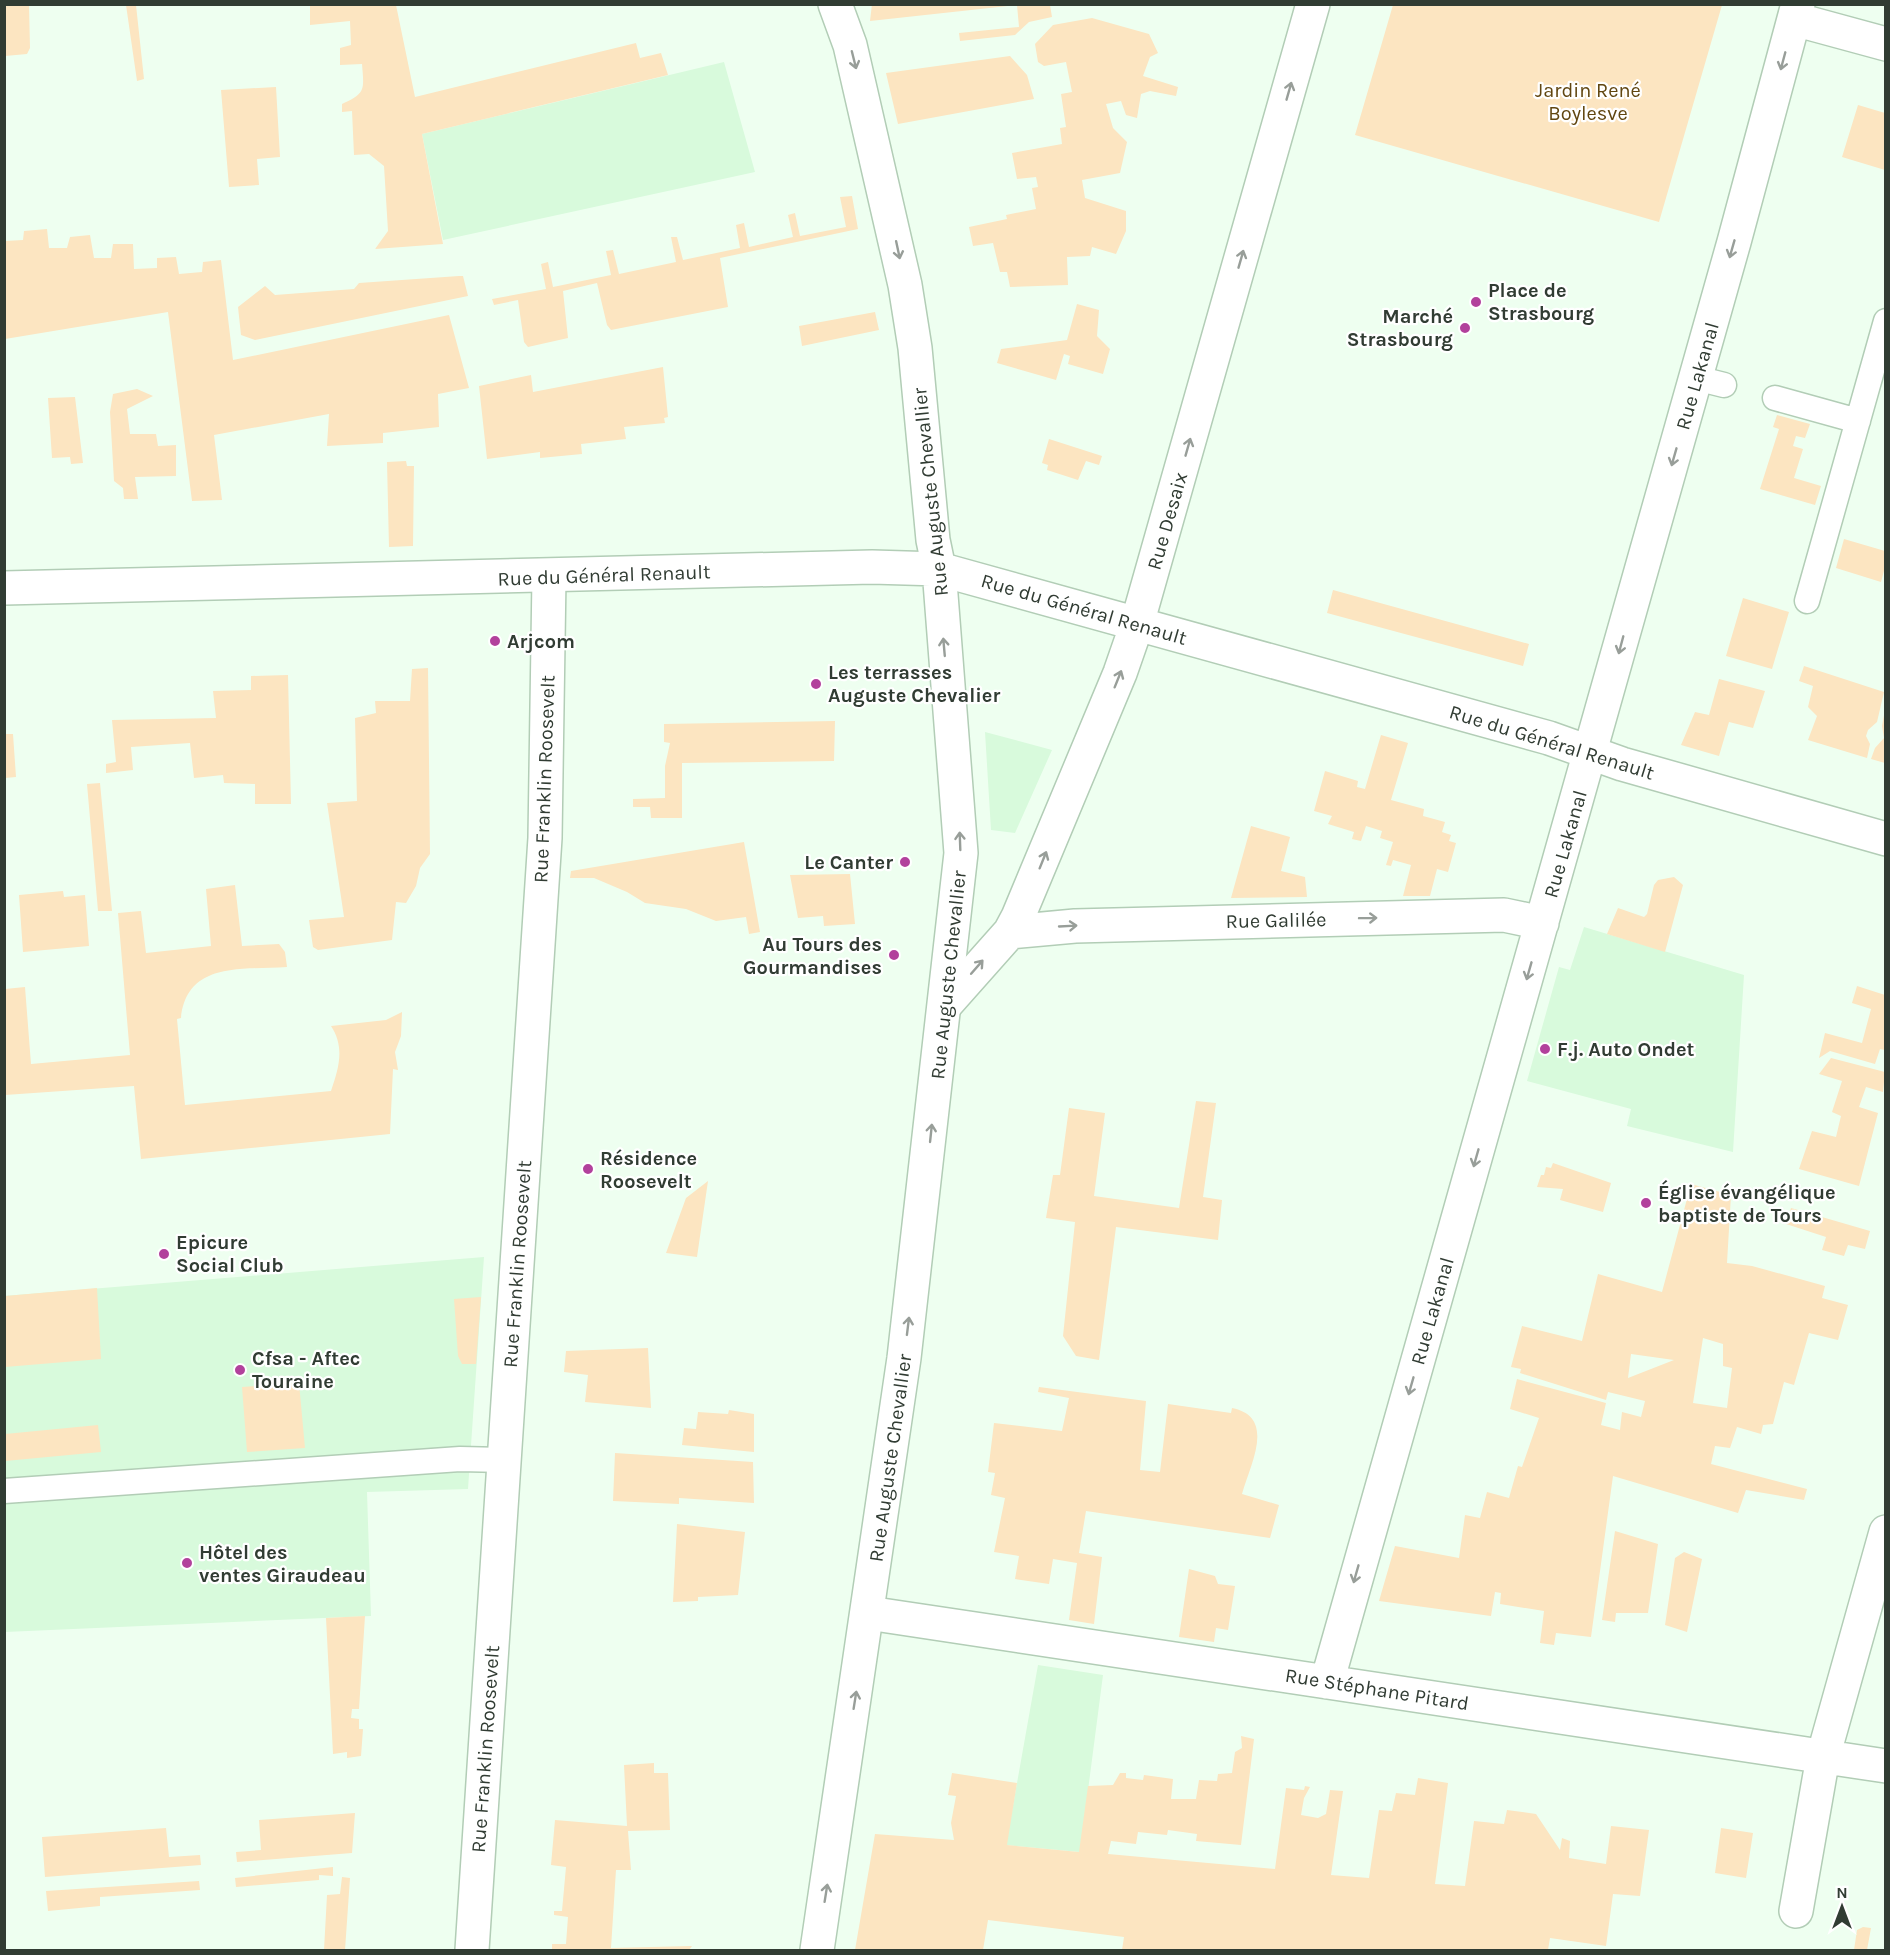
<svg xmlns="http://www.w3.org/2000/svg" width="1890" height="1955" viewBox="0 0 1890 1955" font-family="Karla,sans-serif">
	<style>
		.built { fill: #d8fadc }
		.green { fill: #fce5c1; fill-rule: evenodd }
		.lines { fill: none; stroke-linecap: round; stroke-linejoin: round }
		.lane-casing { stroke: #b2cdb6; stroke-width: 27 }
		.street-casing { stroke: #b2cdb6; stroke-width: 36 }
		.secondary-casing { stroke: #b2cdb6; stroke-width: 36 }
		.lane { stroke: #fff; stroke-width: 24 }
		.street { stroke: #fff; stroke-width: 33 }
		.secondary { stroke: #fff; stroke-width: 33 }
		.oneway { stroke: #989e99 }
		.poi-dot { fill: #b2419c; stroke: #fff; stroke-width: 2 }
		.labels { text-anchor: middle; stroke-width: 4.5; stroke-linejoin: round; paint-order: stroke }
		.park-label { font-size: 20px; fill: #614610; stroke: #fff }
		.poi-label { font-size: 20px; font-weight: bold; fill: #313c33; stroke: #fff; text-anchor: start }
		.street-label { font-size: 20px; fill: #313c33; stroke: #fff }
	</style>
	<rect width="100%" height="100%" fill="#eefff0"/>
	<path class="built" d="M 724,62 L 755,172 L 443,240 L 422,134 Z
		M 985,732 L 1052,750 L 1015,833 L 991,830 Z
		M 1584,927 L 1744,975 L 1733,1152 L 1627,1126 L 1631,1109 L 1527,1081 L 1559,967 L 1570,970 Z
		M 484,1257 L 468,1489 L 367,1492 L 371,1616 L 5,1632 L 4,1296 Z
		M 1038,1665 L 1103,1675 L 1080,1852 L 1006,1845 Z"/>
	<path class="green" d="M 5,4 L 29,5 L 30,48 L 27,54 L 5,56 Z
		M 872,4 L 1050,5 L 1052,17 L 1029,22 L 1015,35 L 960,41 L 959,33 L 1019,27 L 1017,5 L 870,21 Z
		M 126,5 L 136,5 L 144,79 L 137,81 Z
		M 310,5 L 396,5 L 415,97 L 636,43 L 640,58 L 661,53 L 668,75 L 422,134 L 443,244 L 375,249 L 388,231 L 384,166 L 369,154 L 354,155 L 352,111 L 342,112 L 342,104 C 366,93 364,90 362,64 L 340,65 L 340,48 L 351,45 L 350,21 L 310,25 Z
		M 1393,5 L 1722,5 L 1659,222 L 1355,135 Z
		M 1092,18 L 1149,34 L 1158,53 L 1150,57 L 1143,76 L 1178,87 L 1176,96 L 1150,91 L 1141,94 L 1137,118 L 1126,115 L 1121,101 L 1106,104 L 1113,128 L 1127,142 L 1120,173 L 1082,180 L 1085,198 L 1126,211 L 1126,231 L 1116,254 L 1092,247 L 1090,256 L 1067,257 L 1068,285 L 1010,287 L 1007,272 L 1000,272 L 993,243 L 973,246 L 969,227 L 1007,219 L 1006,215 L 1036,209 L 1032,188 L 1038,187 L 1036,177 L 1017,179 L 1012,153 L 1062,144 L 1060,128 L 1066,127 L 1061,94 L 1072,92 L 1066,62 L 1044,66 L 1038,62 L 1035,44 L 1053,25 Z
		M 1010,56 L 1027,75 L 1034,99 L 898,124 L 886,73 Z
		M 276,87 L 280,157 L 257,159 L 259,185 L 229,187 L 221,90 Z
		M 1858,105 L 1885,113 L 1885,170 L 1842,157 Z
		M 852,196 L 858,229 L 720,258 L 728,307 L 611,330 L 607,325 L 597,283 L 563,291 L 568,338 L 528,347 L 524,342 L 518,300 L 494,305 L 492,299 L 546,289 L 541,264 L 548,262 L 553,287 L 611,275 L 606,251 L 613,250 L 619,274 L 676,262 L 671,237 L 677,237 L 683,260 L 740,248 L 736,225 L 744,223 L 749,247 L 793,237 L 788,215 L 795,213 L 800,236 L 846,227 L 840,197 Z
		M 47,229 L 49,248 L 67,248 L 70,237 L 90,235 L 94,258 L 111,258 L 113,244 L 133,244 L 134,269 L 157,268 L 157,258 L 176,257 L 179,274 L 202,272 L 203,262 L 221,260 L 233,360 L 449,315 L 469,388 L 438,394 L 439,427 L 383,433 L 383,443 L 327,446 L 329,414 L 214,435 L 222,500 L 192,501 L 168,312 L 5,339 L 5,241 L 23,240 L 24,231 Z
		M 459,276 L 463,276 L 468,296 L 255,340 L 241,335 L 238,307 L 265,286 L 275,295 L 354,289 L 359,283 Z
		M 1077,304 L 1099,310 L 1097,336 L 1110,349 L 1103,374 L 1068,364 L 1070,356 L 1064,354 L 1056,380 L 997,363 L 1001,349 L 1067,340 Z
		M 875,312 L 879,330 L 802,346 L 799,326 Z
		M 663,367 L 668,417 L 664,418 L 665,423 L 624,427 L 626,439 L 581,444 L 582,454 L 540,458 L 540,452 L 487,459 L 479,386 L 531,375 L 533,392 Z
		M 137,389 L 153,396 L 127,409 L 130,434 L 156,434 L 158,446 L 176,445 L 176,476 L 135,477 L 138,499 L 124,499 L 123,488 L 114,481 L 110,412 L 113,394 Z
		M 75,397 L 83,463 L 71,464 L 70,457 L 52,458 L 48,398 Z
		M 1777,415 L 1810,424 L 1805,438 L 1796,436 L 1793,446 L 1803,449 L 1794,478 L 1821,486 L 1815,505 L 1760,489 L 1779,429 L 1773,427 Z
		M 1049,439 L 1102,456 L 1099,465 L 1086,461 L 1078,480 L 1047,470 L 1048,465 L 1042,463 Z
		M 406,461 L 407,466 L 414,466 L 413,546 L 389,547 L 387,462 Z
		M 1844,539 L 1885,551 L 1885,567 L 1881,582 L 1836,568 Z
		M 1333,590 L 1529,644 L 1523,666 L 1327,613 Z
		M 1743,598 L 1789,612 L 1772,669 L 1726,656 Z
		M 1804,666 L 1884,692 L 1877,722 L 1868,730 L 1866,736 L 1870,744 L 1867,758 L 1808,740 L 1817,716 L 1808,707 L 1813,686 L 1799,681 Z
		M 428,668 L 430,854 L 420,868 L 416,886 L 406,903 L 396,902 L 392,940 L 318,950 L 313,947 L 309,920 L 344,917 L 327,803 L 357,801 L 355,718 L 376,713 L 375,701 L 410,701 L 412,669 Z
		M 288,675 L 291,804 L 255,804 L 255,784 L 224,783 L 223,775 L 194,778 L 190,743 L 131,747 L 133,770 L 106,773 L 106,764 L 116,762 L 112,720 L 216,718 L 213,691 L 251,690 L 251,676 Z
		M 1719,679 L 1765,691 L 1753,728 L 1729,722 L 1719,756 L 1681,745 L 1695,712 L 1709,715 Z
		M 1885,710 L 1886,763 L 1885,763 L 1871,759 L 1875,748 L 1884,738 L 1882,726 Z
		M 835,721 L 834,761 L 682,763 L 682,818 L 651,818 L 650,807 L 633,807 L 633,799 L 665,798 L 665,766 L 670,743 L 664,742 L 664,724 Z
		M 5,734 L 13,734 L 16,777 L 5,778 Z
		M 1381,735 L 1408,743 L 1391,800 L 1424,809 L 1423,816 L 1445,822 L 1442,832 L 1451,835 L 1449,841 L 1456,843 L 1448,872 L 1437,869 L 1430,896 L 1403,896 L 1411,865 L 1393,860 L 1391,866 L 1386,865 L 1393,842 L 1380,838 L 1382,831 L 1366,826 L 1361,841 L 1352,839 L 1354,832 L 1328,824 L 1332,816 L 1314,811 L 1325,771 L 1358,781 L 1357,787 L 1365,789 Z
		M 100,783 L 112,911 L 98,911 L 87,784 Z
		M 1251,826 L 1290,837 L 1281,871 L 1305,877 L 1307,897 L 1231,898 Z
		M 744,842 L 760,932 L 749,934 L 746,917 L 716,921 L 686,909 L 645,903 L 627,892 L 594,878 L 570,878 L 571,871 Z
		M 850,874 L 855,924 L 824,926 L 823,916 L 798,918 L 790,875 Z
		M 1674,877 L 1683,885 L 1665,952 L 1607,934 L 1618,908 L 1644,917 L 1647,914 L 1654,885 L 1658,880 Z
		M 235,885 L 242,946 L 279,944 L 285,952 L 287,967 C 244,970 187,961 181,1018 L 177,1019 L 185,1105 L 331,1091 C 339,1068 345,1047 331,1026 L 386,1020 L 402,1012 L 401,1036 L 395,1052 L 398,1070 L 393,1069 L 390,1134 L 141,1159 L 134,1086 L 5,1095 L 5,989 L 25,987 L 31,1064 L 130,1055 L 118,913 L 141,911 L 146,953 L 211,946 L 206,889 Z
		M 63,891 L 64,897 L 85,895 L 89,946 L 23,952 L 19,895 Z
		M 1857,986 L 1885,995 L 1885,1050 L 1880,1049 L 1875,1064 L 1830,1051 L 1819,1058 L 1825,1033 L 1862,1043 L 1871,1009 L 1852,1003 Z
		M 1831,1058 L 1885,1072 L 1883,1092 L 1866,1087 L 1859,1107 L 1878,1113 L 1859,1186 L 1799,1169 L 1812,1131 L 1836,1137 L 1841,1116 L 1832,1112 L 1842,1081 L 1819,1074 Z
		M 1196,1101 L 1216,1103 L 1203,1197 L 1222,1200 L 1218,1240 L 1116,1227 L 1099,1360 L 1076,1356 L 1063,1336 L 1075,1222 L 1046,1218 L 1053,1175 L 1060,1175 L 1069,1108 L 1105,1113 L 1094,1196 L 1179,1208 Z
		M 1553,1163 L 1611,1183 L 1603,1212 L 1560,1200 L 1563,1189 L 1537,1187 L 1541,1175 L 1544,1175 L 1546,1167 L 1551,1168 Z
		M 708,1181 L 697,1257 L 666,1253 L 686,1198 Z
		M 1691,1184 L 1731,1195 L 1727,1263 L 1752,1266 L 1825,1286 L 1822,1298 L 1848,1305 L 1838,1340 L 1809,1333 L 1794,1385 L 1784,1382 L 1773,1424 L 1763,1425 L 1761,1434 L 1737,1427 L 1730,1448 L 1715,1446 L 1711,1464 L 1807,1489 L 1804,1500 L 1746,1490 L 1738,1513 L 1613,1476 L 1591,1637 L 1556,1633 L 1554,1645 L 1540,1643 L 1544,1611 L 1500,1604 L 1501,1593 L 1495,1592 L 1491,1616 L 1379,1601 L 1395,1546 L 1459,1558 L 1465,1515 L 1480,1518 L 1487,1492 L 1509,1498 L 1518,1466 L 1522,1467 L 1539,1418 L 1510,1409 L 1517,1379 L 1606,1403 L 1601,1425 L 1620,1430 L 1622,1412 L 1641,1417 L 1645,1401 L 1608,1392 L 1606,1400 L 1520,1373 L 1521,1369 L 1511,1367 L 1522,1326 L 1582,1341 L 1598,1274 L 1662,1292 ZM 1703,1338 L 1723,1344 L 1723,1366 L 1732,1368 L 1727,1408 L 1693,1403 ZM 1631,1354 L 1674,1360 L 1628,1378 Z
		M 1791,1208 L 1870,1231 L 1865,1249 L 1848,1245 L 1844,1256 L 1822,1250 L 1826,1237 L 1786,1224 Z
		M 97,1288 L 101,1359 L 5,1367 L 5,1296 Z
		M 481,1297 L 476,1364 L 462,1364 L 458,1356 L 454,1299 Z
		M 648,1348 L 651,1408 L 585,1402 L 588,1375 L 564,1372 L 566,1351 Z
		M 299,1383 L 305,1448 L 247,1452 L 242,1387 Z
		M 1039,1387 L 1146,1401 L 1140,1470 L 1160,1472 L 1168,1404 L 1231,1413 L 1232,1408 C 1277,1417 1250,1465 1242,1494 L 1279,1505 L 1270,1538 L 1086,1511 L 1079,1553 L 1102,1557 L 1094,1624 L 1069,1620 L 1077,1563 L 1053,1559 L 1049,1584 L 1015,1579 L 1019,1556 L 994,1552 L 1005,1498 L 991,1495 L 995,1473 L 988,1472 L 994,1423 L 1062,1431 L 1069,1398 L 1038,1392 Z
		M 729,1410 L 754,1414 L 754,1452 L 682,1445 L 684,1428 L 696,1429 L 698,1412 L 728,1414 Z
		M 98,1425 L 101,1452 L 5,1461 L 5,1434 Z
		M 615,1453 L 753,1462 L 754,1503 L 679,1498 L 679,1504 L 613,1501 Z
		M 677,1524 L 745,1532 L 738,1595 L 698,1597 L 698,1601 L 673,1602 Z
		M 1615,1531 L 1658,1544 L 1648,1613 L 1616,1613 L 1615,1622 L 1602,1620 Z
		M 1684,1552 L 1702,1559 L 1687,1632 L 1665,1625 L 1675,1558 Z
		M 1189,1569 L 1215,1576 L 1218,1584 L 1235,1586 L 1228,1630 L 1216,1628 L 1214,1642 L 1179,1637 Z
		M 365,1616 L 359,1709 L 352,1709 L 351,1718 L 359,1719 L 359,1729 L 363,1729 L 361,1756 L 347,1758 L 347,1752 L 333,1754 L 326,1618 Z
		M 1241,1736 L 1254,1739 L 1241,1845 L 1196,1841 L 1197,1834 L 1168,1830 L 1167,1835 L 1138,1832 L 1136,1844 L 1111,1841 L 1108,1854 L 1275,1869 L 1286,1788 L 1304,1790 L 1305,1786 L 1310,1787 L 1304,1798 L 1301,1815 L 1318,1818 L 1326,1814 L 1330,1790 L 1343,1791 L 1331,1875 L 1369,1878 L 1379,1810 L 1392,1811 L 1396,1793 L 1415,1795 L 1418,1778 L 1448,1783 L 1435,1884 L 1465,1886 L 1474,1821 L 1504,1824 L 1507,1810 L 1536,1814 L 1560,1850 L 1562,1838 L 1570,1841 L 1569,1858 L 1606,1864 L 1611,1826 L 1649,1830 L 1640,1896 L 1613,1894 L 1606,1946 L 1550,1938 L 1548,1950 L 1122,1950 L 1124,1937 L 988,1920 L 983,1950 L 855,1950 L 875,1834 L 954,1840 L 951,1823 L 956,1796 L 948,1795 L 952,1773 L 1017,1783 L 1007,1845 L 1079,1852 L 1088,1786 L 1113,1785 L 1120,1773 L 1126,1773 L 1126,1778 L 1143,1780 L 1144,1775 L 1173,1779 L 1171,1799 L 1196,1799 L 1199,1780 L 1217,1781 L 1218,1774 L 1232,1773 L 1235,1752 L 1242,1748 Z
		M 654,1763 L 654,1773 L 668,1773 L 670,1830 L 628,1831 L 631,1870 L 616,1870 L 611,1948 L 692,1946 L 689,1950 L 552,1950 L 552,1944 L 566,1944 L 568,1917 L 554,1915 L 554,1911 L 562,1911 L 566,1867 L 551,1865 L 555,1820 L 627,1826 L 624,1765 Z
		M 355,1813 L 352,1853 L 237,1862 L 236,1852 L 261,1850 L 259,1820 Z
		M 166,1828 L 169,1857 L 200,1855 L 201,1865 L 45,1877 L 42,1837 Z
		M 1721,1828 L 1753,1833 L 1746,1878 L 1715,1873 Z
		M 333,1867 L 333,1876 L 319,1875 L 319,1880 L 236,1887 L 235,1878 Z
		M 342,1877 L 350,1878 L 345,1950 L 324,1950 L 327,1895 L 340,1894 Z
		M 199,1881 L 200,1890 L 100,1897 L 100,1906 L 48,1911 L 46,1891 Z
		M 1863,1927 L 1871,1928 L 1867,1950 L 1854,1950 L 1857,1930 Z"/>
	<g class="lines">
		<defs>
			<path id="lane" d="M 1696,378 L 1724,385
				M 1775,398 L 1858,421
				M 1807,601 L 1886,321
				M 4,1491 L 460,1459 L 504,1460"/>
			<path id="street" d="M 835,4 L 850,45 L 905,285 L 915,348 L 933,540 L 939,569 L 1549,738 L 1622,764 L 1886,839
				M 1794,19 L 1886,44
				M 1010,932 L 1075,926 L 1504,915 L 1542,923
				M 946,1004 L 1010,932 L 1018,917 L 1120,673 L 1137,624 L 1313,4
				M 868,1613 L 1886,1766
				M 1327,1682 L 1734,242 L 1798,4
				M 1796,1911 L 1823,1757 L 1886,1532
				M 472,1950 L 545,838 L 549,577"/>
			<path id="secondary" d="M 4,588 L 872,567 L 939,569 L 961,853 L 904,1358 L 817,1950"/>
		</defs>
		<use href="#lane" class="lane-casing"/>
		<use href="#street" class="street-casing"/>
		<use href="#secondary" class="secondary-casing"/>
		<use href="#lane" class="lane"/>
		<use href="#street" class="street"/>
		<use href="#secondary" class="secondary"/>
	</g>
	<defs><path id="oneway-shaft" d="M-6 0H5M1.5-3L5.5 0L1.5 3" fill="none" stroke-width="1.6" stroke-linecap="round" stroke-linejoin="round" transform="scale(1.5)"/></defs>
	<g class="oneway">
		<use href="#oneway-shaft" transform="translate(854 60) rotate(76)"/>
		<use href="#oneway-shaft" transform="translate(1783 61) rotate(105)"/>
		<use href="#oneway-shaft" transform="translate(1289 91) rotate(-74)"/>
		<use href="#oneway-shaft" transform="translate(1732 249) rotate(106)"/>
		<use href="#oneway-shaft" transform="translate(898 250) rotate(78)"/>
		<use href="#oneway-shaft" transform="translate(1241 259) rotate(-74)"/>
		<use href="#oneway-shaft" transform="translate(1188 447) rotate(-74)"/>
		<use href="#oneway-shaft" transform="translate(1674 457) rotate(106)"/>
		<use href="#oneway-shaft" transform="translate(1621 645) rotate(105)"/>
		<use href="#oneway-shaft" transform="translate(944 647) rotate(-95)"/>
		<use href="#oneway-shaft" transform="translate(1118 679) rotate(-68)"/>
		<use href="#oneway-shaft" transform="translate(960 841) rotate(-92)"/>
		<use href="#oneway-shaft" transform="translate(1043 860) rotate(-68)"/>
		<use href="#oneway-shaft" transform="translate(1368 918) rotate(-1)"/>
		<use href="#oneway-shaft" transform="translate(1068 926) rotate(-3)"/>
		<use href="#oneway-shaft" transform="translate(977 967) rotate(-49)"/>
		<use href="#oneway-shaft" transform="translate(1529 971) rotate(106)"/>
		<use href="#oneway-shaft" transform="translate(931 1133) rotate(-84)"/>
		<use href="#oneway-shaft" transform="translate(1476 1158) rotate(106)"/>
		<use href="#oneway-shaft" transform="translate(908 1326) rotate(-83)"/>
		<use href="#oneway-shaft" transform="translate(1411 1386) rotate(106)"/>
		<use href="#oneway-shaft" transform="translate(1356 1574) rotate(106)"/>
		<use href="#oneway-shaft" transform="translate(855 1700) rotate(-81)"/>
		<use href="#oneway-shaft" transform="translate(826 1893) rotate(-81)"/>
	</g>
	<g class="poi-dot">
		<circle cx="1476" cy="302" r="6"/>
		<circle cx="1465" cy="328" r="6"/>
		<circle cx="495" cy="641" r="6"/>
		<circle cx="816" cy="684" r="6"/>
		<circle cx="905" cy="862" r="6"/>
		<circle cx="894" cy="955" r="6"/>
		<circle cx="1545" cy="1049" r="6"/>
		<circle cx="588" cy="1169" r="6"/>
		<circle cx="1646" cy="1203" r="6"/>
		<circle cx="164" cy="1254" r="6"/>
		<circle cx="240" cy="1370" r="6"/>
		<circle cx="187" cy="1563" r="6"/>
	</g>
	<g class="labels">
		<g class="park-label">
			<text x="1588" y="97">Jardin René<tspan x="1588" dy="23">Boylesve</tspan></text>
		</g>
		<g class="poi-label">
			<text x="1488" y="297">Place de<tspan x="1488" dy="23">Strasbourg</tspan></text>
			<text x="1453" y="323" text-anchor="end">Marché<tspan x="1453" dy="23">Strasbourg</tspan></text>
			<text x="507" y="648">Arjcom</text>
			<text x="828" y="679">Les terrasses<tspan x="828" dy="23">Auguste Chevalier</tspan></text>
			<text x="893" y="869" text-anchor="end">Le Canter</text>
			<text x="882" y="951" text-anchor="end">Au Tours des<tspan x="882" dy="23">Gourmandises</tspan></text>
			<text x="1557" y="1056">F.j. Auto Ondet</text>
			<text x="600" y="1165">Résidence<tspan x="600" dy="23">Roosevelt</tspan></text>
			<text x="1658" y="1199">Église évangélique<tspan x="1658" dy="23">baptiste de Tours</tspan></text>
			<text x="176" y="1249">Epicure<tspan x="176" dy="23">Social Club</tspan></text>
			<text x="252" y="1365">Cfsa - Aftec<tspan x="252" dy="23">Touraine</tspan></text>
			<text x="199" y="1559">Hôtel des<tspan x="199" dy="23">ventes Giraudeau</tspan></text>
		</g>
		<g class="street-label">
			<text transform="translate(1697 376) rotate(-74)" y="7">Rue Lakanal</text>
			<text transform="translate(930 492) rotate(-96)" y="7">Rue Auguste Chevallier</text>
			<text transform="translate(1167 521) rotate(-74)" y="7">Rue Desaix</text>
			<text transform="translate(604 575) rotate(-2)" y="7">Rue du Général Renault</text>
			<text transform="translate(1084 609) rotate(16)" y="7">Rue du Général Renault</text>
			<text transform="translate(1552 742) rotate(17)" y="7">Rue du Général Renault</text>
			<text transform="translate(544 779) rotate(-88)" y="7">Rue Franklin Roosevelt</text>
			<text transform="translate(1565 844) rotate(-74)" y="7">Rue Lakanal</text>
			<text transform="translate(1276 920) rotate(-1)" y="7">Rue Galilée</text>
			<text transform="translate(948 975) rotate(-84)" y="7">Rue Auguste Chevallier</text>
			<text transform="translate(517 1264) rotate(-86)" y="7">Rue Franklin Roosevelt</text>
			<text transform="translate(1432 1311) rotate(-74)" y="7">Rue Lakanal</text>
			<text transform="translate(890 1458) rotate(-82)" y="7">Rue Auguste Chevallier</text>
			<text transform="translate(1377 1689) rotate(9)" y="7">Rue Stéphane Pitard</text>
			<text transform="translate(485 1749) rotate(-86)" y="7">Rue Franklin Roosevelt</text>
		</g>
	</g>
	<rect width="1890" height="1955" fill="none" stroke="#313c33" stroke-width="12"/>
	<g transform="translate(1842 1907)" stroke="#ffffff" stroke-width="4.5" paint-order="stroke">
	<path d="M0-4.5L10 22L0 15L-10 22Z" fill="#313c33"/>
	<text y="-9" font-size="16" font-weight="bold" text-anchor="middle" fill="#313c33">N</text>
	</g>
</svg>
